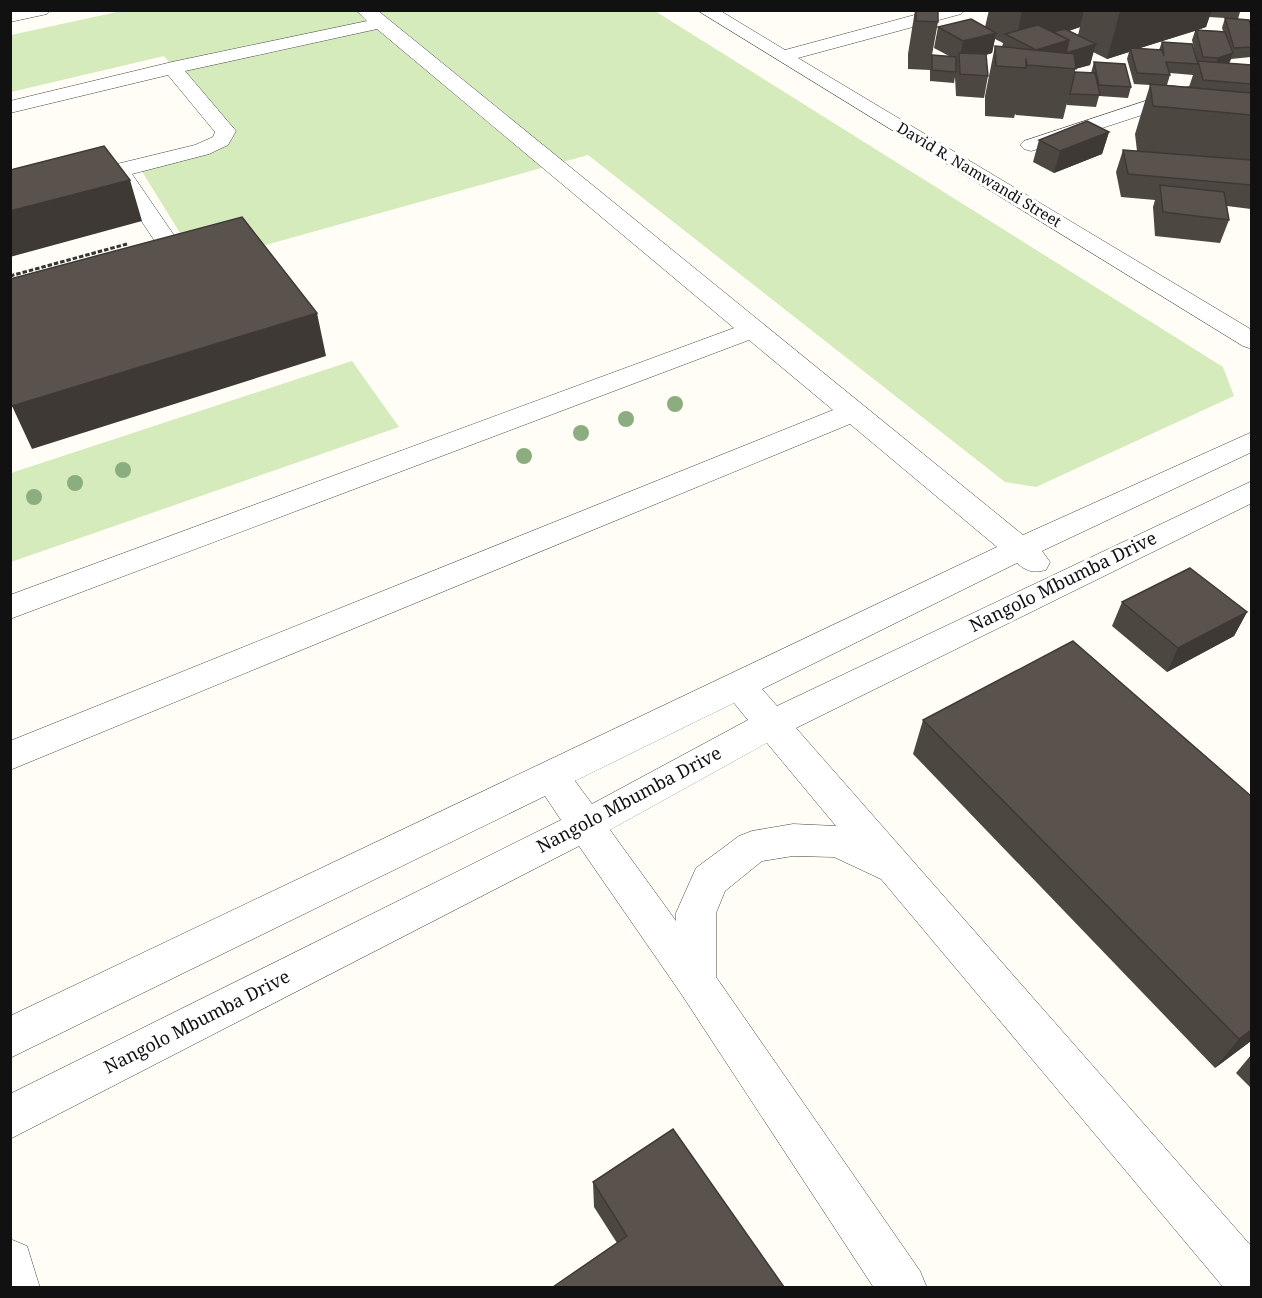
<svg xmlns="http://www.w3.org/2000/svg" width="1262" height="1298" viewBox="0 0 1262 1298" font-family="'Noto Serif',serif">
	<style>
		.green { fill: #d5ebbc }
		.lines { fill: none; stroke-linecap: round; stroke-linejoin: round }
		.minor-casing { stroke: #444; stroke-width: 1 }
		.path { stroke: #333; stroke-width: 3; stroke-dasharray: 4.5 2; stroke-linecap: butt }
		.minor { fill: #fff; fill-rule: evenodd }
		.tree { fill: #8cad7f }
		.wall { fill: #4d4742; fill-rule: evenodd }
		.shaded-wall { fill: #3f3936 }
		.building { fill: #5a524d; stroke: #3f3936; stroke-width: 1.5 }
		.labels { text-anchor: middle; stroke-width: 6; stroke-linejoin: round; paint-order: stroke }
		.far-street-label { font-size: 15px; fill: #111; stroke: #fff }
		.street-label { font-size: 18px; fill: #111; stroke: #fff }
	</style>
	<rect width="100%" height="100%" fill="#fffdf5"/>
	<path class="green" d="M 126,10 L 655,11 L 1223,367 L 1234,396 L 1036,487 L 1005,482 L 588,155 L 11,316 L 11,278 L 180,233 L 138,165 L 202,150 L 226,131 L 164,56 L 11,92 L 11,35 Z
		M 352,361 L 399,427 L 11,562 L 11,473 Z"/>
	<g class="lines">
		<defs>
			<path id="minor" d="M 50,10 L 47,14 L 10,22 L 10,11 Z
				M 356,10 L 377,10 L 1023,535 L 1252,432 L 1252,452 L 1042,551 L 1050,562 L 1046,570 C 1034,573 1027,572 1017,563 L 762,689 L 777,706 L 1252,481 L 1252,503 L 796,728 L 1252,1247 L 1252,1288 L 1224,1288 L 881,879 L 834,857 L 793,856 L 762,861 L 725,891 L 716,913 L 716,977 L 920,1271 L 927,1288 L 874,1288 L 682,995 L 579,846 L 10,1139 L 10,1094 L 561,820 L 545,796 L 10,1058 L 10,1016 L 997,547 L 850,424 L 10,770 L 10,741 L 833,410 L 749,340 L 10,619 L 10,595 L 734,328 L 377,29 L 185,71 L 236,131 L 228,145 L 209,154 L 132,174 L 182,247 L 178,252 L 170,254 L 162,252 L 113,178 L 10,204 L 10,190 L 195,145 L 213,137 L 215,132 L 168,75 L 10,113 L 10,101 L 172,62 L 367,21 ZM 734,703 L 748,720 L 592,804 L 575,781 ZM 767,743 L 836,826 L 793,824 L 752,831 L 739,836 L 696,868 L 676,913 L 676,921 L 610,830 Z
				M 697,10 L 719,10 L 785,50 L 933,10 L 964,10 L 961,14 L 798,58 L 1252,330 L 1252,349 L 1243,346 Z
				M 1252,66 L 1252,79 L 1038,149 L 1031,151 L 1024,149 L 1020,145 L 1024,141 Z
				M 10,1239 L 27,1246 L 40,1288 L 10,1288 Z"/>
		</defs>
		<use href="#minor" class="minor-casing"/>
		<path class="path" d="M 10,276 L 127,244"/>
		<use href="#minor" class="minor"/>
	</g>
	<g class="tree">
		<circle cx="675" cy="404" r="8"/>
		<circle cx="626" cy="419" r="8"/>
		<circle cx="581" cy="433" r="8"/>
		<circle cx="524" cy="456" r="8"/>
		<circle cx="123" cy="470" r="8"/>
		<circle cx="75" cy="483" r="8"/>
		<circle cx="34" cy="497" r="8"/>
	</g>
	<path class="wall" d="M 915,10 L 938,10 L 938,22 L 932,55 L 949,56 L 934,48 L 938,27 L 985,27 L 989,10 L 1251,10 L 1251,12 L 1240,12 L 1238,19 L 1251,27 L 1251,57 L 1231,59 L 1229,63 L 1251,65 L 1251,209 L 1227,206 L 1229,220 L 1220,243 L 1155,236 L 1153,207 L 1155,200 L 1121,197 L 1116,172 L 1123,150 L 1137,151 L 1135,134 L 1150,85 L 1134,84 L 1127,59 L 1129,52 L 1107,59 L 1093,52 L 1090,65 L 1075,69 L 1075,72 L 1091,73 L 1094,62 L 1131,87 L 1128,98 L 1099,96 L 1096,107 L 1067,105 L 1067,103 L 1063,119 L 1016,115 L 1015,114 L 1014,118 L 985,116 L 985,96 L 995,46 L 1002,47 L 1003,43 L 995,39 L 992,53 L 986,55 L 988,76 L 984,98 L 956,96 L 955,77 L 954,83 L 930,81 L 930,68 L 930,70 L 908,69 L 908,54 ZM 1209,17 L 1225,18 L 1222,28 L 1223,31 L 1198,30 L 1206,27 ZM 1080,27 L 1078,35 L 1069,31 ZM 1195,31 L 1192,40 L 1197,63 L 1162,42 L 1159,50 L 1140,48 ZM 1170,73 L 1193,75 L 1189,87 L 1167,85 L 1170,75 Z
		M 1109,132 L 1102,154 L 1054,173 L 1033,162 L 1039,140 Z
		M 1122,602 L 1247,612 L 1234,636 L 1167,672 L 1112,626 Z
		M 923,720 L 1251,796 L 1251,1041 L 1215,1068 L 913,754 Z
		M 1251,1055 L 1251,1088 L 1236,1073 Z
		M 593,1182 L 784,1287 L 617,1243 L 594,1207 Z"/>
	<path class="shaded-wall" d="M 1022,10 L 1084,10 L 1080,27 L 1031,43 L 1016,40 Z
		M 1119,10 L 1212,10 L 1206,27 L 1131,51 L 1130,48 L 1129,52 L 1107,59 L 1120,11 Z
		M 996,33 L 992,53 L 959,62 L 963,41 Z
		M 1069,40 L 1096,44 L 1090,65 L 1075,69 L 1036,50 Z
		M 1233,53 L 1229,64 L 1214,69 L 1218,58 Z
		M 1109,132 L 1102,154 L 1054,173 L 1060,151 Z
		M 130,180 L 142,221 L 10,257 L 10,211 Z
		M 317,313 L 326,356 L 32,449 L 12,406 Z
		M 1247,612 L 1234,636 L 1167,672 L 1178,648 Z
		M 1251,1030 L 1251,1041 L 1215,1068 L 1239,1039 Z"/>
	<path class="building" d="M 916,10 L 938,10 L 938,22 L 916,21 Z
		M 1225,18 L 1249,20 L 1251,27 L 1251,47 L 1234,48 Z
		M 971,19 L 996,33 L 963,41 L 938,27 Z
		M 1038,25 L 1069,40 L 1036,50 L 1005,34 Z
		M 1065,29 L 1096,44 L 1066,53 L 1069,40 L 1053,32 Z
		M 1196,30 L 1225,32 L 1233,53 L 1218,58 L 1203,57 Z
		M 1162,42 L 1192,44 L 1198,64 L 1166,62 L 1170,75 L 1137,73 L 1130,48 L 1162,50 L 1164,56 Z
		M 995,46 L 1074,54 L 1076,69 L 1027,65 L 1026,58 L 1026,68 L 996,66 Z
		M 959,53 L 986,54 L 988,76 L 960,74 Z
		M 932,55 L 956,57 L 956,72 L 932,70 Z
		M 1198,61 L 1251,65 L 1251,84 L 1203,80 Z
		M 1094,62 L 1125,64 L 1131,87 L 1099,85 Z
		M 1075,72 L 1095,73 L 1100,95 L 1070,94 Z
		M 1150,84 L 1251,93 L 1251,115 L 1153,106 Z
		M 1087,121 L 1109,132 L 1060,151 L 1039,140 Z
		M 104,146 L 130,180 L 10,211 L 10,170 Z
		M 1123,150 L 1251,160 L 1251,185 L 1128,174 Z
		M 1160,185 L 1224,192 L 1229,220 L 1163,212 Z
		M 242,217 L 317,313 L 12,406 L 10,402 L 10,279 Z
		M 1190,568 L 1247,612 L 1178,648 L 1122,602 Z
		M 1073,641 L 1251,796 L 1251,1030 L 1239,1039 L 923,720 Z
		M 673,1129 L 784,1287 L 553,1287 L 627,1236 L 593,1182 Z"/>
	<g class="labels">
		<g class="far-street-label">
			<text transform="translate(979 175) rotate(31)" y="5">David R. Namwandi Street</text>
		</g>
		<g class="street-label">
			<text transform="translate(1063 582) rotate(-26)" y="6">Nangolo Mbumba Drive</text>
			<text transform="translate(629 800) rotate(-28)" y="6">Nangolo Mbumba Drive</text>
			<text transform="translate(197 1022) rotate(-27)" y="6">Nangolo Mbumba Drive</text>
		</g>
	</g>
	<rect width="1262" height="1298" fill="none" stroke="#111111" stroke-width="24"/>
</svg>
